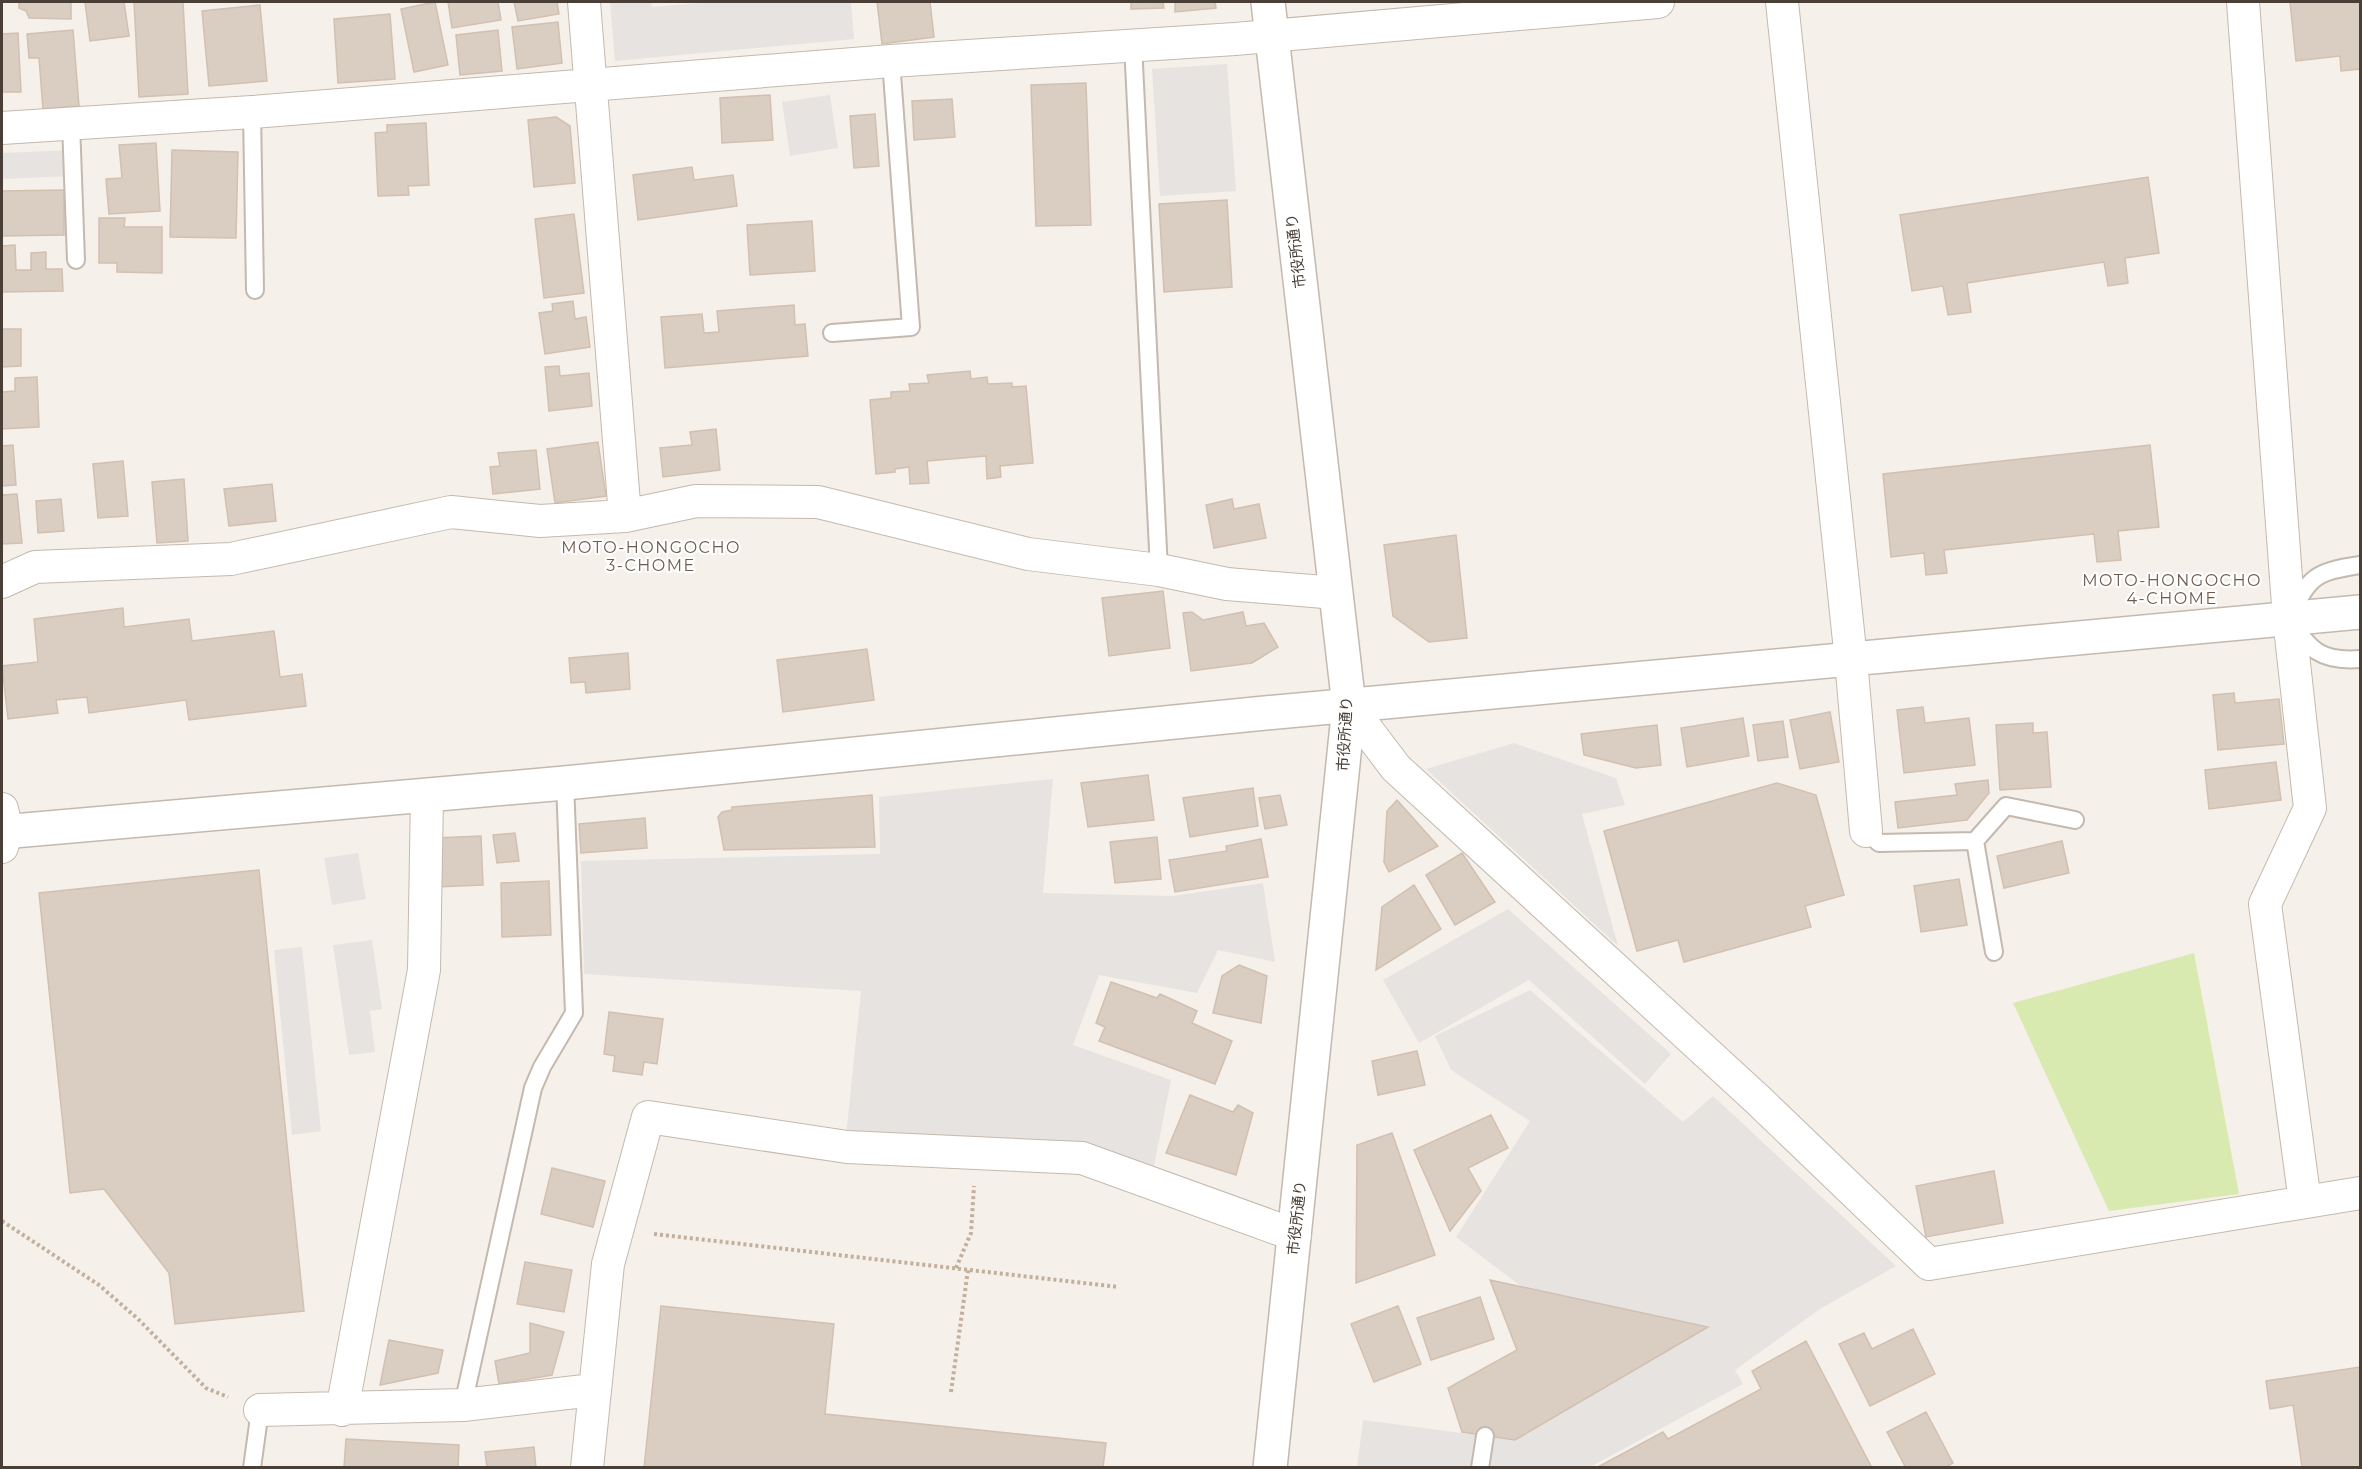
<svg xmlns="http://www.w3.org/2000/svg" width="2362" height="1469" viewBox="0 0 2362 1469" font-family="Montserrat,'Noto Sans JP',sans-serif">
	<style>
		.green { fill: #d9eab1 }
		.parking { fill: #e7e3e1 }
		.building { fill: #dacdc1; stroke: #d2c0b1; stroke-width: 1.5 }
		.lines { fill: none; stroke-linecap: round; stroke-linejoin: round }
		.service-casing { stroke: #c4b9ae; stroke-width: 20 }
		.minor-casing { stroke: #c4b9ae; stroke-width: 34 }
		.tertiary-casing { stroke: #c4b9ae; stroke-width: 36 }
		.path { stroke: #c3b09c; stroke-width: 4; stroke-dasharray: 3 3; stroke-linecap: butt }
		.service { stroke: #fff; stroke-width: 16 }
		.minor { stroke: #fff; stroke-width: 32 }
		.tertiary { stroke: #fff; stroke-width: 33 }
		.labels { text-anchor: middle; stroke-width: 4.5; stroke-linejoin: round; paint-order: stroke }
		.street-label { font-size: 15px; fill: #493f37; stroke: #fff }
		.neighbourhood-label { font-size: 16px; letter-spacing: 1.5px; fill: #6d5c4e; stroke: #fff }
	</style>
	<rect width="100%" height="100%" fill="#f5f0e9"/>
	<path class="green" d="M 2194,953 L 2239,1194 L 2109,1211 L 2013,1003 Z"/>
	<path class="parking" d="M 610,2 L 651,2 L 652,7 L 712,2 L 851,2 L 854,39 L 615,61 Z
		M 1227,64 L 1236,191 L 1160,196 L 1152,69 Z
		M 830,95 L 838,148 L 790,156 L 782,102 Z
		M 72,150 L 73,176 L 2,179 L 2,153 Z
		M 1514,743 L 1616,778 L 1625,805 L 1582,814 L 1618,946 L 1426,769 Z
		M 1053,779 L 1043,893 L 1173,896 L 1263,883 L 1275,962 L 1218,950 L 1197,993 L 1099,975 L 1073,1045 L 1171,1080 L 1154,1166 L 1094,1145 L 846,1136 L 861,991 L 584,974 L 581,861 L 880,854 L 879,797 Z
		M 358,853 L 366,899 L 332,905 L 324,858 Z
		M 1508,909 L 1671,1054 L 1645,1084 L 1529,980 L 1419,1043 L 1383,980 Z
		M 372,940 L 382,1009 L 370,1011 L 375,1052 L 349,1055 L 333,945 Z
		M 302,947 L 321,1131 L 292,1135 L 274,950 Z
		M 1530,990 L 1683,1122 L 1713,1096 L 1896,1266 L 1820,1309 L 1735,1370 L 1743,1384 L 1590,1467 L 1357,1468 L 1363,1420 L 1515,1440 L 1707,1328 L 1522,1287 L 1456,1237 L 1530,1121 L 1451,1070 L 1435,1036 Z"/>
	<path class="building" d="M 19,2 L 71,2 L 71,19 L 29,18 L 26,11 L 19,8 Z
		M 85,2 L 124,2 L 129,36 L 90,41 Z
		M 134,2 L 183,2 L 188,94 L 139,97 Z
		M 435,2 L 448,65 L 414,72 L 401,9 Z
		M 448,2 L 498,2 L 501,20 L 452,28 Z
		M 514,2 L 557,2 L 559,14 L 518,21 Z
		M 877,2 L 930,2 L 934,37 L 882,44 Z
		M 1131,2 L 1163,2 L 1164,8 L 1131,9 Z
		M 1175,2 L 1215,2 L 1216,8 L 1175,12 Z
		M 2290,2 L 2360,2 L 2360,69 L 2341,71 L 2340,56 L 2296,61 Z
		M 260,5 L 267,81 L 209,86 L 202,11 Z
		M 390,14 L 395,79 L 338,83 L 334,19 Z
		M 558,22 L 562,63 L 517,69 L 512,27 Z
		M 73,30 L 79,106 L 43,109 L 39,58 L 29,58 L 27,34 Z
		M 498,30 L 502,71 L 460,75 L 456,35 Z
		M 18,33 L 21,92 L 2,92 L 2,34 Z
		M 1086,83 L 1091,225 L 1036,226 L 1031,85 Z
		M 770,95 L 773,140 L 722,143 L 720,98 Z
		M 952,99 L 955,137 L 914,140 L 912,101 Z
		M 875,114 L 879,166 L 854,168 L 850,116 Z
		M 556,117 L 570,126 L 575,183 L 534,187 L 528,120 Z
		M 426,123 L 429,185 L 408,186 L 409,195 L 378,196 L 375,133 L 387,132 L 387,125 Z
		M 156,143 L 160,211 L 109,214 L 106,179 L 122,178 L 119,145 Z
		M 172,150 L 238,152 L 236,238 L 170,237 Z
		M 692,167 L 694,180 L 733,175 L 737,206 L 638,220 L 633,175 Z
		M 2148,177 L 2159,253 L 2125,258 L 2128,283 L 2108,286 L 2104,262 L 1967,283 L 1971,312 L 1948,315 L 1943,286 L 1912,291 L 1900,215 Z
		M 64,190 L 64,235 L 2,236 L 2,191 Z
		M 1227,200 L 1232,287 L 1164,292 L 1159,204 Z
		M 574,214 L 584,293 L 544,298 L 535,219 Z
		M 99,218 L 125,218 L 124,227 L 162,227 L 162,273 L 117,272 L 117,263 L 99,263 Z
		M 812,221 L 815,271 L 750,275 L 747,225 Z
		M 15,245 L 16,270 L 31,270 L 31,253 L 46,252 L 46,269 L 62,269 L 63,291 L 2,292 L 2,246 Z
		M 573,301 L 575,319 L 586,317 L 590,347 L 545,354 L 539,313 L 553,311 L 552,304 Z
		M 794,305 L 795,325 L 805,324 L 808,356 L 665,368 L 661,317 L 702,314 L 704,333 L 719,332 L 717,311 Z
		M 2,329 L 21,329 L 21,366 L 2,367 Z
		M 559,366 L 560,376 L 589,373 L 592,406 L 549,411 L 545,367 Z
		M 970,371 L 971,379 L 987,377 L 988,384 L 1012,383 L 1012,387 L 1026,386 L 1033,463 L 1000,466 L 1001,477 L 987,479 L 986,456 L 927,461 L 929,483 L 910,484 L 909,467 L 895,469 L 895,472 L 876,474 L 870,400 L 891,398 L 891,392 L 910,391 L 909,384 L 929,383 L 927,375 Z
		M 37,377 L 39,427 L 2,429 L 2,392 L 15,391 L 15,378 Z
		M 716,429 L 720,470 L 663,477 L 660,448 L 692,445 L 690,432 Z
		M 598,442 L 606,496 L 555,503 L 547,449 Z
		M 13,445 L 16,485 L 2,486 L 2,446 Z
		M 2150,445 L 2159,527 L 2118,531 L 2121,560 L 2097,562 L 2094,534 L 1944,550 L 1947,573 L 1926,575 L 1924,553 L 1891,557 L 1883,474 Z
		M 536,450 L 540,489 L 493,494 L 490,467 L 500,466 L 498,453 Z
		M 123,461 L 128,516 L 98,518 L 93,464 Z
		M 184,479 L 188,541 L 157,543 L 152,482 Z
		M 272,484 L 276,521 L 229,526 L 224,489 Z
		M 17,494 L 22,543 L 2,544 L 2,495 Z
		M 61,499 L 64,531 L 38,533 L 36,501 Z
		M 1232,499 L 1234,509 L 1259,504 L 1266,538 L 1214,548 L 1206,505 Z
		M 1456,535 L 1467,638 L 1429,642 L 1393,616 L 1384,545 Z
		M 1163,591 L 1170,648 L 1109,656 L 1102,598 Z
		M 123,608 L 124,627 L 189,619 L 192,641 L 274,631 L 280,677 L 302,674 L 306,706 L 189,720 L 186,700 L 89,713 L 87,697 L 56,700 L 58,713 L 8,719 L 2,666 L 38,662 L 34,619 Z
		M 1192,612 L 1203,620 L 1243,612 L 1246,626 L 1264,623 L 1278,647 L 1252,663 L 1191,671 L 1183,613 Z
		M 867,649 L 874,700 L 783,712 L 777,660 Z
		M 628,653 L 630,689 L 586,693 L 585,682 L 571,683 L 569,658 Z
		M 2234,693 L 2235,703 L 2279,699 L 2284,744 L 2218,750 L 2213,695 Z
		M 1923,707 L 1925,723 L 1969,718 L 1975,765 L 1904,773 L 1897,710 Z
		M 1830,712 L 1839,762 L 1800,769 L 1790,720 Z
		M 1743,718 L 1749,756 L 1687,767 L 1681,728 Z
		M 1783,721 L 1788,757 L 1758,761 L 1753,725 Z
		M 2033,723 L 2033,733 L 2047,732 L 2051,787 L 2000,790 L 1996,725 Z
		M 1657,725 L 1661,765 L 1636,768 L 1584,755 L 1581,734 Z
		M 2276,762 L 2281,800 L 2209,809 L 2205,770 Z
		M 1148,775 L 1154,820 L 1088,827 L 1081,783 Z
		M 1988,780 L 1989,793 L 1967,820 L 1898,828 L 1895,802 L 1957,795 L 1955,784 Z
		M 1777,783 L 1816,795 L 1844,895 L 1805,906 L 1811,927 L 1684,962 L 1678,940 L 1637,951 L 1604,831 Z
		M 1253,788 L 1258,826 L 1190,837 L 1183,798 Z
		M 872,795 L 875,847 L 724,850 L 718,817 L 722,812 L 732,810 L 732,807 Z
		M 1280,795 L 1287,825 L 1265,829 L 1259,798 Z
		M 1397,800 L 1438,846 L 1389,872 L 1384,862 L 1387,811 Z
		M 645,818 L 647,848 L 581,853 L 579,824 Z
		M 515,833 L 519,861 L 497,863 L 493,835 Z
		M 481,836 L 483,885 L 436,887 L 435,838 Z
		M 1157,837 L 1161,879 L 1115,883 L 1110,842 Z
		M 1261,839 L 1268,877 L 1175,892 L 1169,860 L 1227,851 L 1226,846 Z
		M 2062,841 L 2069,873 L 2004,888 L 1997,856 Z
		M 1462,853 L 1495,902 L 1455,925 L 1426,875 Z
		M 259,870 L 304,1311 L 175,1324 L 169,1273 L 104,1189 L 70,1193 L 39,893 Z
		M 1959,879 L 1967,925 L 1921,932 L 1914,886 Z
		M 549,881 L 551,935 L 502,937 L 501,883 Z
		M 1414,885 L 1441,929 L 1376,970 L 1382,907 Z
		M 1239,965 L 1267,976 L 1261,1023 L 1213,1013 L 1222,976 Z
		M 1111,982 L 1157,998 L 1160,994 L 1197,1011 L 1192,1023 L 1232,1041 L 1215,1084 L 1099,1041 L 1105,1027 L 1096,1023 Z
		M 609,1012 L 663,1019 L 657,1064 L 644,1062 L 642,1075 L 613,1071 L 615,1056 L 604,1054 Z
		M 1417,1051 L 1425,1085 L 1378,1095 L 1372,1061 Z
		M 1190,1095 L 1233,1112 L 1238,1105 L 1253,1113 L 1236,1175 L 1166,1153 Z
		M 1491,1115 L 1508,1148 L 1468,1168 L 1481,1191 L 1450,1231 L 1414,1150 Z
		M 1392,1133 L 1435,1255 L 1356,1283 L 1357,1145 Z
		M 552,1168 L 605,1181 L 593,1227 L 541,1214 Z
		M 1994,1171 L 2003,1223 L 1926,1237 L 1916,1186 Z
		M 525,1262 L 572,1270 L 564,1312 L 517,1304 Z
		M 1490,1280 L 1708,1327 L 1515,1440 L 1462,1432 L 1448,1388 L 1517,1350 Z
		M 1480,1297 L 1494,1339 L 1431,1360 L 1417,1318 Z
		M 661,1306 L 834,1324 L 825,1414 L 1106,1443 L 1103,1468 L 644,1468 Z
		M 1398,1306 L 1421,1364 L 1374,1382 L 1351,1324 Z
		M 530,1323 L 564,1332 L 552,1375 L 499,1384 L 495,1361 L 530,1353 Z
		M 1913,1329 L 1935,1374 L 1870,1406 L 1839,1344 L 1864,1333 L 1872,1349 Z
		M 389,1340 L 443,1350 L 438,1373 L 380,1385 Z
		M 1806,1341 L 1872,1468 L 1596,1468 L 1663,1432 L 1668,1439 L 1761,1389 L 1752,1371 Z
		M 2360,1367 L 2360,1468 L 2302,1467 L 2293,1405 L 2270,1409 L 2266,1381 Z
		M 1926,1412 L 1953,1463 L 1945,1468 L 1906,1468 L 1887,1432 Z
		M 346,1439 L 459,1445 L 458,1468 L 344,1468 Z
		M 534,1447 L 536,1468 L 487,1468 L 485,1452 Z"/>
	<g class="lines">
		<defs>
			<path id="service" d="M 1133,44 L 1159,570
				M 252,112 L 255,290
				M 71,123 L 76,260
				M 832,333 L 911,327 L 891,61
				M 2360,565 C 2314,572 2310,576 2289,618 C 2309,650 2321,662 2360,659
				M 1866,831 L 1879,843 L 1975,841 L 2006,806 L 2075,820
				M 1975,841 L 1994,952
				M 463,1405 L 533,1088 L 542,1067 L 574,1013 L 565,783
				M 252,1468 L 260,1410
				M 1480,1468 L 1485,1436"/>
			<path id="minor" d="M 584,2 L 625,516
				M 1782,2 L 1851,660 L 1866,831
				M 2243,2 L 2289,618 L 2310,808 L 2265,904 L 2305,1202
				M 2,128 L 252,112 L 891,61 L 1235,39 L 1658,2
				M 2,582 L 35,567 L 231,559 L 451,512 L 540,521 L 625,516 L 696,501 L 818,502 L 1028,554 L 1159,570 L 1227,584 L 1336,593
				M 1349,706 L 1396,768 L 1756,1098 L 1929,1264 L 2360,1193
				M 2,809 L 7,831 L 2,847
				M 260,1410 L 463,1405 L 593,1390
				M 342,1410 L 424,970 L 427,795
				M 587,1468 L 608,1264 L 648,1117 L 847,1147 L 1082,1158 L 1295,1235"/>
			<path id="tertiary" d="M 1268,2 L 1349,706 L 1270,1468
				M 2,832 L 565,783 L 1255,714 L 2360,612"/>
		</defs>
		<use href="#service" class="service-casing"/>
		<use href="#minor" class="minor-casing"/>
		<use href="#tertiary" class="tertiary-casing"/>
		<path class="path" d="M 2,1221 L 99,1285 L 138,1319 L 206,1388 L 228,1397
			M 654,1234 L 1119,1287
			M 956,1268 L 971,1233 L 974,1186
			M 951,1392 L 968,1270 L 966,1270"/>
		<use href="#service" class="service"/>
		<use href="#minor" class="minor"/>
		<use href="#tertiary" class="tertiary"/>
	</g>
	<g class="labels">
		<g class="street-label">
			<text transform="translate(1296 251) rotate(-97)" y="5">市役所通り</text>
			<text transform="translate(1345 734) rotate(-87)" y="5">市役所通り</text>
			<text transform="translate(1297 1218) rotate(-84)" y="5">市役所通り</text>
		</g>
		<g class="neighbourhood-label">
			<text x="651" y="553">MOTO-HONGOCHO<tspan x="651" dy="18">3-CHOME</tspan></text>
			<text x="2172" y="586">MOTO-HONGOCHO<tspan x="2172" dy="18">4-CHOME</tspan></text>
		</g>
	</g>
	<rect width="2362" height="1469" fill="none" stroke="#493f37" stroke-width="6"/>
</svg>
